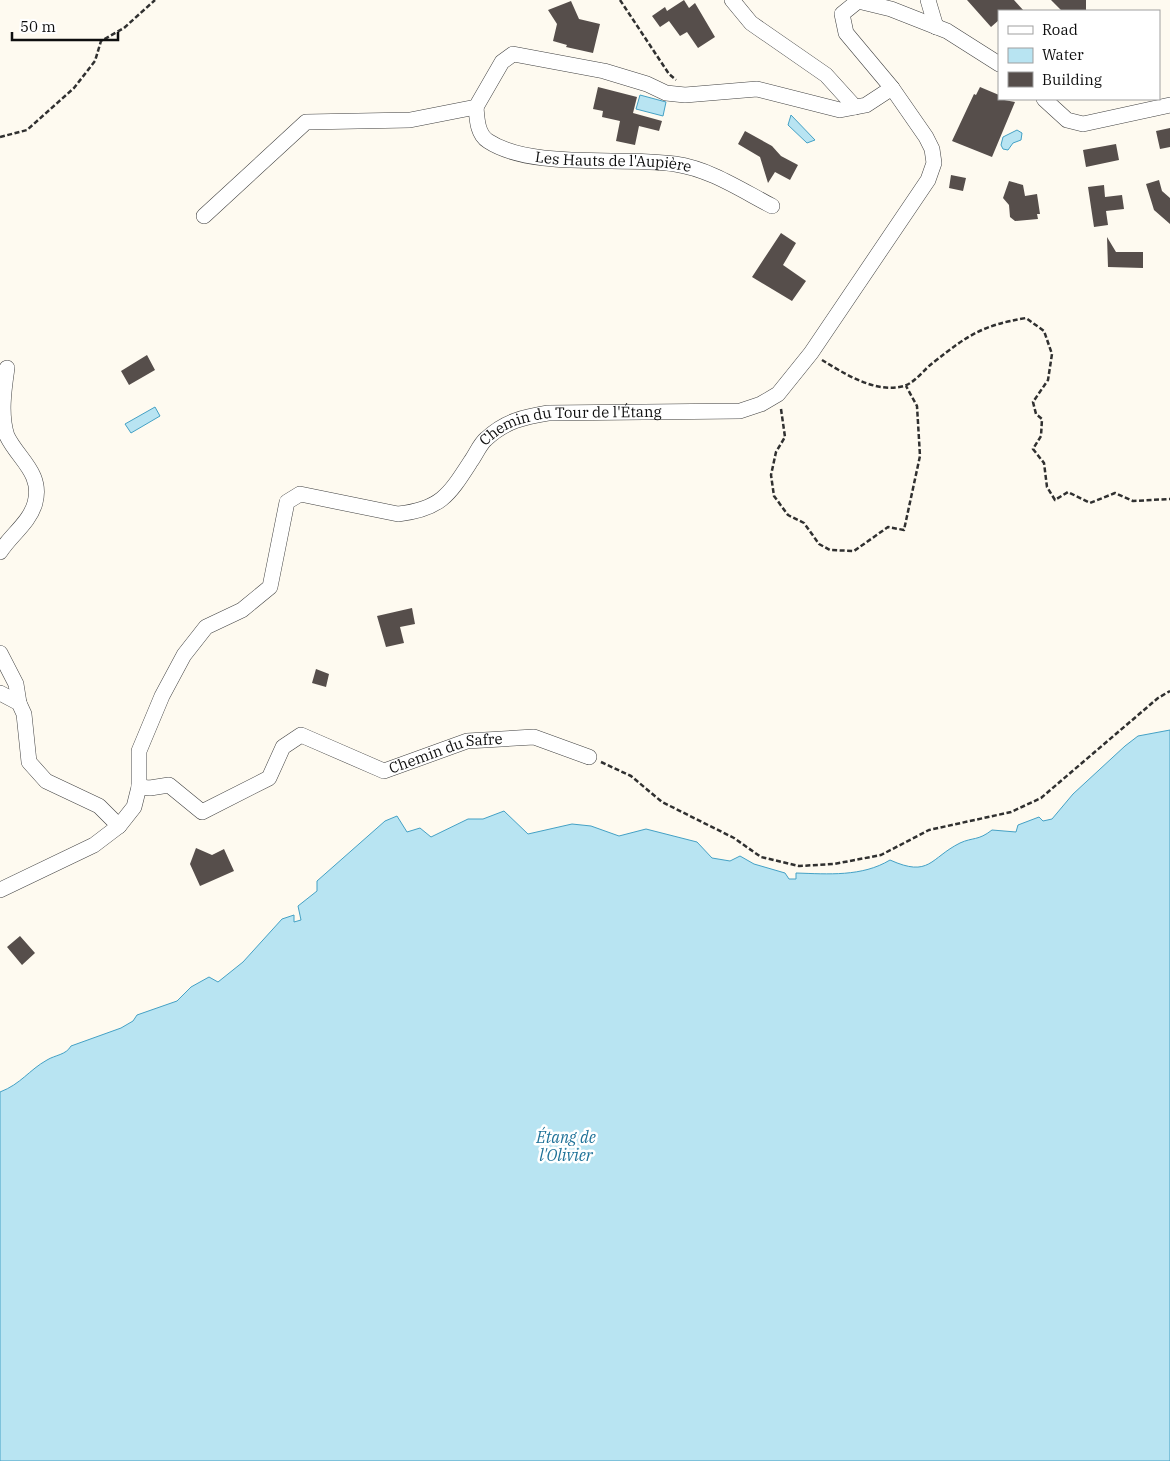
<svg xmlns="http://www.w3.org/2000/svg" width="1170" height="1461" viewBox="0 0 1170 1461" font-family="'IBM Plex Serif',serif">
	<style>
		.water { fill: #b8e4f2; stroke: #44a1c5 }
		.building { fill: #564e4b }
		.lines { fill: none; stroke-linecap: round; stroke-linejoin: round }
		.minor-casing { stroke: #414141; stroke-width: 16 }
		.path { stroke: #303030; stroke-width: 2.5; stroke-dasharray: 5 2.5; stroke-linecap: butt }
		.minor { stroke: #fff; stroke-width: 15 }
		.labels { text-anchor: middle; stroke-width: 5; stroke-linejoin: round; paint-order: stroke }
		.street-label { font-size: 15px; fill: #0e0e0e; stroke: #fff }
		.water-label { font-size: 16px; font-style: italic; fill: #1f7298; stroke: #fff }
	</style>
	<rect width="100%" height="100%" fill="#fefaf0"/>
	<path class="water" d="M 640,95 L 666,102 L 663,116 L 636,109 Z
		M 791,115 L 815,140 L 807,143 L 788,125 Z
		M 1017,130 L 1022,133 L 1021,140 L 1013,143 L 1008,150 L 1003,149 L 1001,145 L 1003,137 Z
		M 155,407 L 160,416 L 131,433 L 125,424 Z
		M 1170,730 L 1170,1461 L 0,1461 L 0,1092 C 21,1084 29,1070 47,1060 C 55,1055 66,1055 71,1046 L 121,1028 L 133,1021 L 137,1015 L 177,1001 L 191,987 L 209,977 L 218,982 L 243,962 L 282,919 L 294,915 L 294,922 L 301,920 L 298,906 L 317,891 L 317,881 L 385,821 L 397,816 L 407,832 L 420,828 L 431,837 L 468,819 L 483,819 L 504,811 L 528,834 L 572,824 L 591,826 L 619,836 L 646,829 L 697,842 L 712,858 L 730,861 L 740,856 L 754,864 L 785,873 L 789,879 L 796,879 L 796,873 C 828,874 862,877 890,860 C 930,878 930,858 960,843 C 973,837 978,841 992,830 L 1016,832 L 1018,825 L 1039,817 L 1043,821 L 1052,819 L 1073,794 L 1125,746 L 1138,736 Z"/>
	<path class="building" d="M 684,0 L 689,8 L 695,3 L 715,37 L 698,48 L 687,32 L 680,36 L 669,21 L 660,27 L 652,16 L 665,7 L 667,11 Z
		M 967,0 L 1014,0 L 1024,11 L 999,11 L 999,20 L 991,27 Z
		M 1051,0 L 1086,0 L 1086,11 L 1062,11 Z
		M 571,1 L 579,19 L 600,24 L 593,53 L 566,47 L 567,45 L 553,41 L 557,24 L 548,10 Z
		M 598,87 L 637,97 L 633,113 L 662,121 L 659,131 L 639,126 L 635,145 L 616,141 L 620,121 L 602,117 L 603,111 L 593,109 Z
		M 980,87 L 999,95 L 999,99 L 1015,102 L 992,157 L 952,141 L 974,94 L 976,95 Z
		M 1170,128 L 1170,147 L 1160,149 L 1156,131 Z
		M 745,131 L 772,146 L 781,156 L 798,165 L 790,180 L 775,172 L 768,183 L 760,157 L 738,144 Z
		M 1116,144 L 1119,160 L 1086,167 L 1083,150 Z
		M 951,175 L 966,178 L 963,191 L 949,188 Z
		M 1159,180 L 1162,191 L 1170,198 L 1170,224 L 1154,210 L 1146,184 Z
		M 1009,181 L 1023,185 L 1025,196 L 1037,194 L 1040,214 L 1037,214 L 1038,219 L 1015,221 L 1010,217 L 1009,205 L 1003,198 Z
		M 1104,185 L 1105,197 L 1122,195 L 1124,209 L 1106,211 L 1108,225 L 1094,227 L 1088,187 Z
		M 781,233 L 796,243 L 783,265 L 806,281 L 792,301 L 752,277 Z
		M 1107,237 L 1116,252 L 1143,252 L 1143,268 L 1108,267 Z
		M 147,355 L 155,370 L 129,385 L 121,371 Z
		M 412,608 L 415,624 L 400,627 L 404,643 L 386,647 L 377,616 Z
		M 316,669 L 329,674 L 326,687 L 312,683 Z
		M 196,848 L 212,855 L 224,849 L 234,871 L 200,886 L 190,864 Z
		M 20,936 L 35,953 L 22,965 L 7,947 Z"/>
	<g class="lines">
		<defs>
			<g id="minor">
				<path d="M 732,0 L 751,23 L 826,75 L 855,107"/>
				<path d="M 928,0 L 936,27"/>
				<path d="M 1044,99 L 1067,120 L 1083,124 L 1170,105"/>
				<path id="s1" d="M 476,107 C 477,118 477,134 488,141 C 532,170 622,156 675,164 C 710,169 741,190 772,206"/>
				<path d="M 204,216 L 306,122 L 410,120 L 476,107 L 502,62 L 513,54 L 604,71 L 647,84 L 666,93 L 685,95 L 757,89 L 840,110 L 866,105 L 892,88"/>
				<path d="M 0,552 C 10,536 30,522 35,503 C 43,473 18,459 7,436 C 0,415 4,389 7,368"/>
				<path d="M 0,653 L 16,684 L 19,703"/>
				<path d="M 0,693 L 19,703 L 24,714 L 29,762 L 46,781 L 99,806 L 119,826"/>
				<path id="s2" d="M 139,787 L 150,788 L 169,785 L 202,812 L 269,778 L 283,747 L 301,735 L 384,771 L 467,741 L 534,737 L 589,757"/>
				<path id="s3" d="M 0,890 L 94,845 L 119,826 L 134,807 L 139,787 L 139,751 L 162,696 L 184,655 L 206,627 L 242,610 L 270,587 L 287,502 L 300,494 L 398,514 C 441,509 449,495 471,461 C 476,454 480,444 486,439 C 505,421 524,417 548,413 L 740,411 L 761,404 L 778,394 L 811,353 L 928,180 L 934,163 L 932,149 L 926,137 L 892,88 L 846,33 L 842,14 L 858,1 L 891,9 L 947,31 L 999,64"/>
			</g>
		</defs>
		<use href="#minor" class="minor-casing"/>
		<path class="path" d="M 620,0 L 669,74 L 676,80
			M 0,137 L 27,130 L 74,88 L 95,61 L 101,41 L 124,28 L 155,0
			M 822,360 C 845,374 876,394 904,386 C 915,383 925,368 934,362 C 968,335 983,325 1026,318 L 1044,331 L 1052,354 L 1048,380 L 1033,402 L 1036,414 L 1042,419 L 1041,436 L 1033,449 L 1044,463 L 1047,487 L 1055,500 L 1068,492 L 1090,503 L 1115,493 L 1133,501 L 1170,499
			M 781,409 L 785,437 L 776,452 L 771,475 L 774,496 L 788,515 L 804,523 L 819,544 L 830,550 L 854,551 L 888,527 L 904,530 L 920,456 L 917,406 L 906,386
			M 601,762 L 631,776 L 662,802 L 734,838 L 761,857 L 799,866 L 834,864 L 881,855 L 929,830 L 1011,812 L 1041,798 L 1158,698 L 1170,691"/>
		<use href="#minor" class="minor"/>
	</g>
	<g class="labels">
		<g class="street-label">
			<text dy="5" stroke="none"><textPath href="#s1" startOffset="166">Les Hauts de l'Aupière</textPath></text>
			<text dy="5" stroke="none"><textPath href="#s3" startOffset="846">Chemin du Tour de l'Étang</textPath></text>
			<text dy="5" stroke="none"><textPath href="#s2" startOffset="359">Chemin du Safre</textPath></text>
		</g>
		<g class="water-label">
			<text x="566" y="1143">Étang de<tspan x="566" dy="18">l'Olivier</tspan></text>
		</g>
	</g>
	<rect x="998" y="10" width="162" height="90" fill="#ffffff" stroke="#9f9f9f"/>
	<rect x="1008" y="26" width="25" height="8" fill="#ffffff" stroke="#9f9f9f"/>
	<text x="1042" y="35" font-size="15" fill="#0e0e0e">Road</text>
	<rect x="1008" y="48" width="25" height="15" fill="#b8e4f2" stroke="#9f9f9f"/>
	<text x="1042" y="60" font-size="15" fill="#0e0e0e">Water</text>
	<rect x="1008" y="72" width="25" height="15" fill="#564e4b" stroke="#9f9f9f"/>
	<text x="1042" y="85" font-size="15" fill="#0e0e0e">Building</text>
	<path d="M12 32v8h106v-8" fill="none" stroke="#0e0e0e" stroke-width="2.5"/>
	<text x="20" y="32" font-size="15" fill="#0e0e0e" stroke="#ffffff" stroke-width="4" paint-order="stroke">50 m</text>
</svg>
